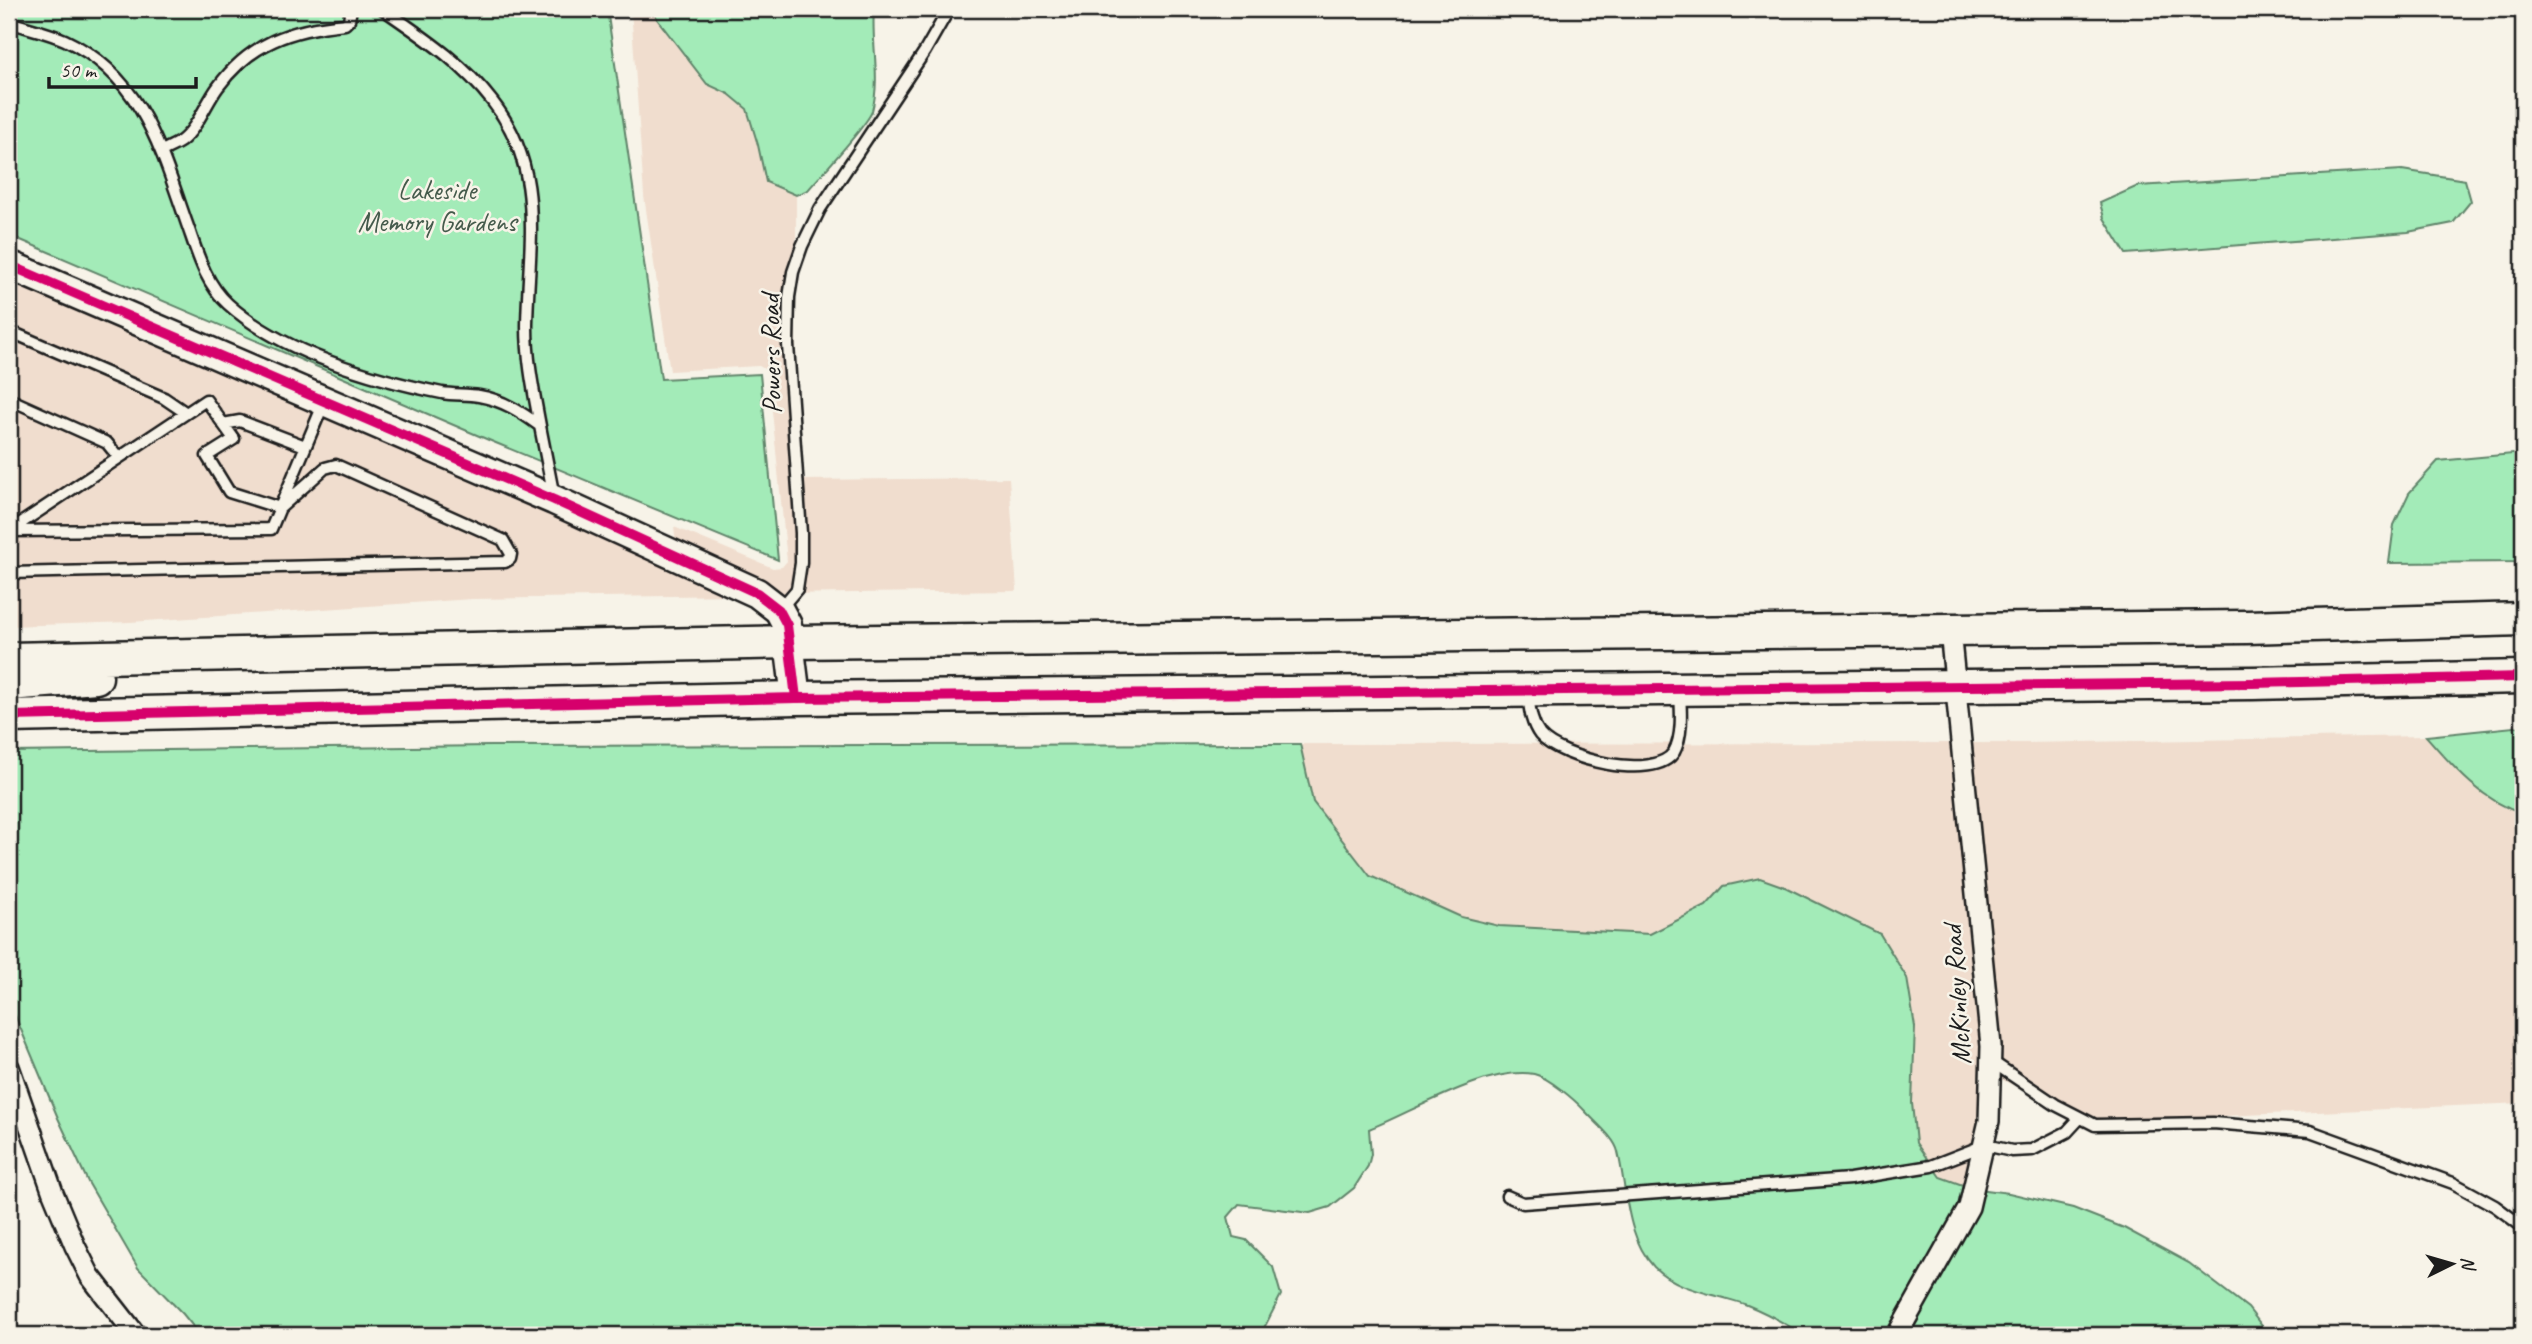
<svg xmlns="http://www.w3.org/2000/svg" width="2532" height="1344" viewBox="0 0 2532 1344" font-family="Caveat,sans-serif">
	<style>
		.built { fill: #f0ddce }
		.green { fill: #a3ebb8; stroke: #60846a; stroke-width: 2 }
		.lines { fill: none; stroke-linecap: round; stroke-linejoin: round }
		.lane-casing { stroke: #1c1c1c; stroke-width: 15 }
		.street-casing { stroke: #1c1c1c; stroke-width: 24 }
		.secondary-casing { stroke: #1c1c1c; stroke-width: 33 }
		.primary-casing { stroke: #1c1c1c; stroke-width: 37 }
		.lane { stroke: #f7f3e8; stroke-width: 10 }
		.street { stroke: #f7f3e8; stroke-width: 19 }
		.secondary { stroke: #f7f3e8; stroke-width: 28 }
		.primary { stroke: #f7f3e8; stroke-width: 32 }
		.cycleway-casing { stroke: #f7f3e8; stroke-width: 15 }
		.cycleway { stroke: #d6006c; stroke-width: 10 }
		.labels { text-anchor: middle; stroke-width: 5; stroke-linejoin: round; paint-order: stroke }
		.park-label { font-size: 28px; fill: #445a4b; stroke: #f7f3e8 }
		.street-label { font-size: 28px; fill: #1c1c1c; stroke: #f7f3e8 }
	</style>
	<rect width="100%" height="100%" fill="#f7f3e8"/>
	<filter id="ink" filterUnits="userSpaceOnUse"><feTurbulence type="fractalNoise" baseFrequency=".0143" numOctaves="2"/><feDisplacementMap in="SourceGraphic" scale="14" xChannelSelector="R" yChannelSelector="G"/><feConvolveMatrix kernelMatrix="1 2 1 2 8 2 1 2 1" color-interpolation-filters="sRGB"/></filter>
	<g filter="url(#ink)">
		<path class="built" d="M 631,9 L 653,9 L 657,20 L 707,84 L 729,94 L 747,109 L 758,145 L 766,181 L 796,195 L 796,415 L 800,480 L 1009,478 L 1017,591 L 776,594 L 676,544 L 674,527 L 773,568 L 782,567 L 787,561 L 768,371 L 759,366 L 670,371 L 644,196 Z
			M 9,276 L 736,595 L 472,599 L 130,622 L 9,626 Z
			M 2426,736 L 2449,763 L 2504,807 L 2523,814 L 2523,1103 L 2086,1122 L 1997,1077 L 1971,1188 L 1940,1177 L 1916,1143 L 1912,1103 L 1915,1027 L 1907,978 L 1880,934 L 1724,886 L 1706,906 L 1650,934 L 1499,926 L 1461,917 L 1370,876 L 1313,802 L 1300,744 L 2021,743 Z"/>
		<path class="green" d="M 9,9 L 607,9 L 661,379 L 760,374 L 778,560 L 491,441 L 9,235 Z
			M 653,9 L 874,9 C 871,43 881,77 872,111 C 869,123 819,177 808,190 L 796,195 L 766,182 L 758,145 L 747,109 L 729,94 L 707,84 L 657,19 Z
			M 2402,170 L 2465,180 L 2471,201 L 2453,223 L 2408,232 L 2126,254 L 2104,218 L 2100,203 L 2138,186 Z
			M 2523,453 L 2523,562 L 2389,563 L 2394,525 L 2409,493 L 2438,461 Z
			M 2523,726 L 2523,814 C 2482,801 2454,768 2426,736 Z
			M 1300,744 L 1313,802 L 1370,876 L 1461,917 L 1499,926 L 1650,934 L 1706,906 L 1724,886 L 1760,878 L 1785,887 L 1880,934 L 1907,978 L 1915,1027 L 1912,1103 L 1916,1143 L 1940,1177 L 1971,1188 L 2009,1193 L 2073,1208 L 2124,1228 L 2189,1263 L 2248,1308 L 2269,1335 L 1803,1335 C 1785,1323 1767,1313 1747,1305 C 1717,1294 1678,1291 1654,1267 C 1626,1237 1627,1190 1618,1152 C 1615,1138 1595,1122 1585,1111 C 1575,1100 1548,1077 1534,1074 C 1486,1066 1413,1112 1369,1129 L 1371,1154 L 1368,1166 L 1354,1188 L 1330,1207 L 1310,1213 L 1239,1204 L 1228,1217 L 1233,1237 L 1246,1240 L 1273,1267 L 1281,1295 L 1263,1330 L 1263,1335 L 200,1335 L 183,1314 L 138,1268 L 88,1182 L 58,1118 L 9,1001 L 9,752 L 491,746 Z"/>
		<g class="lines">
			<defs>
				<path id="lane" d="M 383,9 C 423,37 462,62 492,101 C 547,171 528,245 527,326 C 527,361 534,393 540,426
					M 9,22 C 27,28 47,32 65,40 C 142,76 161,150 187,224 C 197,252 205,283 228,304 C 281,352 372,379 442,393 C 454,395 467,394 479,396 C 503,400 521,412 540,426 L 554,497
					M 162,151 C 168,148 175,145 181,141 C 197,129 206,103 218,87 C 250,43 291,29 345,24 L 349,20 L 351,9
					M 9,331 L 164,398 L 186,413
					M 9,399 L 107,443 L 119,458
					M 223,424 L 240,421 L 305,446
					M 9,531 L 206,400 L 234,439 L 207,456 L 229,492 L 280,508
					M 9,531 L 271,529 L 323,405
					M 9,573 L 505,562 L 510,559 L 511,554 L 503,540 L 336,465 L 325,468 L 280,508
					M 780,609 L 797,589 L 801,563 L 801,533 L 788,345 L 789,297 L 793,272 L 802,246 L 820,209 L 925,51 L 949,9
					M 1528,695 C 1530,710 1531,723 1540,735 C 1560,759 1655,782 1674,752 C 1683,736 1681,711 1680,694
					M 1991,1061 L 2056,1105 L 2095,1125 L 2213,1123 L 2310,1131 L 2453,1183 L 2495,1206 L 2523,1227
					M 1507,1196 L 1523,1203 L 1850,1179 L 1931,1166 L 1985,1145 L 2012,1151 L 2032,1150 L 2067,1132 L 2079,1119"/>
				<path id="street" d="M 9,1067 L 53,1193 L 75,1246 L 90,1276 L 136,1335
					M 1897,1335 L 1969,1207 L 1989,1121 L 1991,1046 L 1950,630"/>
				<path id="secondary" d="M 9,265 L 554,500 L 757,593 L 779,610 L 787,625 L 796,698"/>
				<path id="primary" d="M 9,659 L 791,642 L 2247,627 L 2523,619
					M 9,684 L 96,677
					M 9,716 L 796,698 L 2253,683 L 2523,677"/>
			</defs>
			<use href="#lane" class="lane-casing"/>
			<use href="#street" class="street-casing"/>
			<use href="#secondary" class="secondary-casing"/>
			<use href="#primary" class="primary-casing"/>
			<use href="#lane" class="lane"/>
			<use href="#street" class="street"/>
			<use href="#secondary" class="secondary"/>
			<use href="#primary" class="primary"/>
			<defs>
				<path id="cycleway" d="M 9,265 L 554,500 L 757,593 L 779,610 L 787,625 L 796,698
					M 9,716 L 796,698 L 2253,683 L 2523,677"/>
			</defs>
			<use href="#cycleway" class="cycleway-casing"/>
			<use href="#cycleway" class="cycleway"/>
		</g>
	</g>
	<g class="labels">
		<g class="park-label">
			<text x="437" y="199">Lakeside<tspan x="437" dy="32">Memory Gardens</tspan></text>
		</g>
		<g class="street-label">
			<text transform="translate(770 354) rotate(-91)" y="10">Powers Road</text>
			<text transform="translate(1956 995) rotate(-94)" y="10">McKinley Road</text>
		</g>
	</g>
	<rect width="2532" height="1344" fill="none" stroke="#f7f3e8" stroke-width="35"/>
	<rect x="18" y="18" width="2497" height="1309" fill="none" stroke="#1c1c1c" stroke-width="2.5" filter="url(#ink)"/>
	<g transform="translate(2452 1264) rotate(85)" stroke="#f7f3e8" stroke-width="5" paint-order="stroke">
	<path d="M0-5L12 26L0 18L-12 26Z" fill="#1c1c1c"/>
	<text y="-10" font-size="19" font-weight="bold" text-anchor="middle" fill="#1c1c1c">N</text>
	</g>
	<path d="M49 77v10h147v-10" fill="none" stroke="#1c1c1c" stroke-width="3.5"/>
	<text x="60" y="77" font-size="21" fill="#1c1c1c" stroke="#f7f3e8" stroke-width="5" paint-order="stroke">50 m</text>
</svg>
